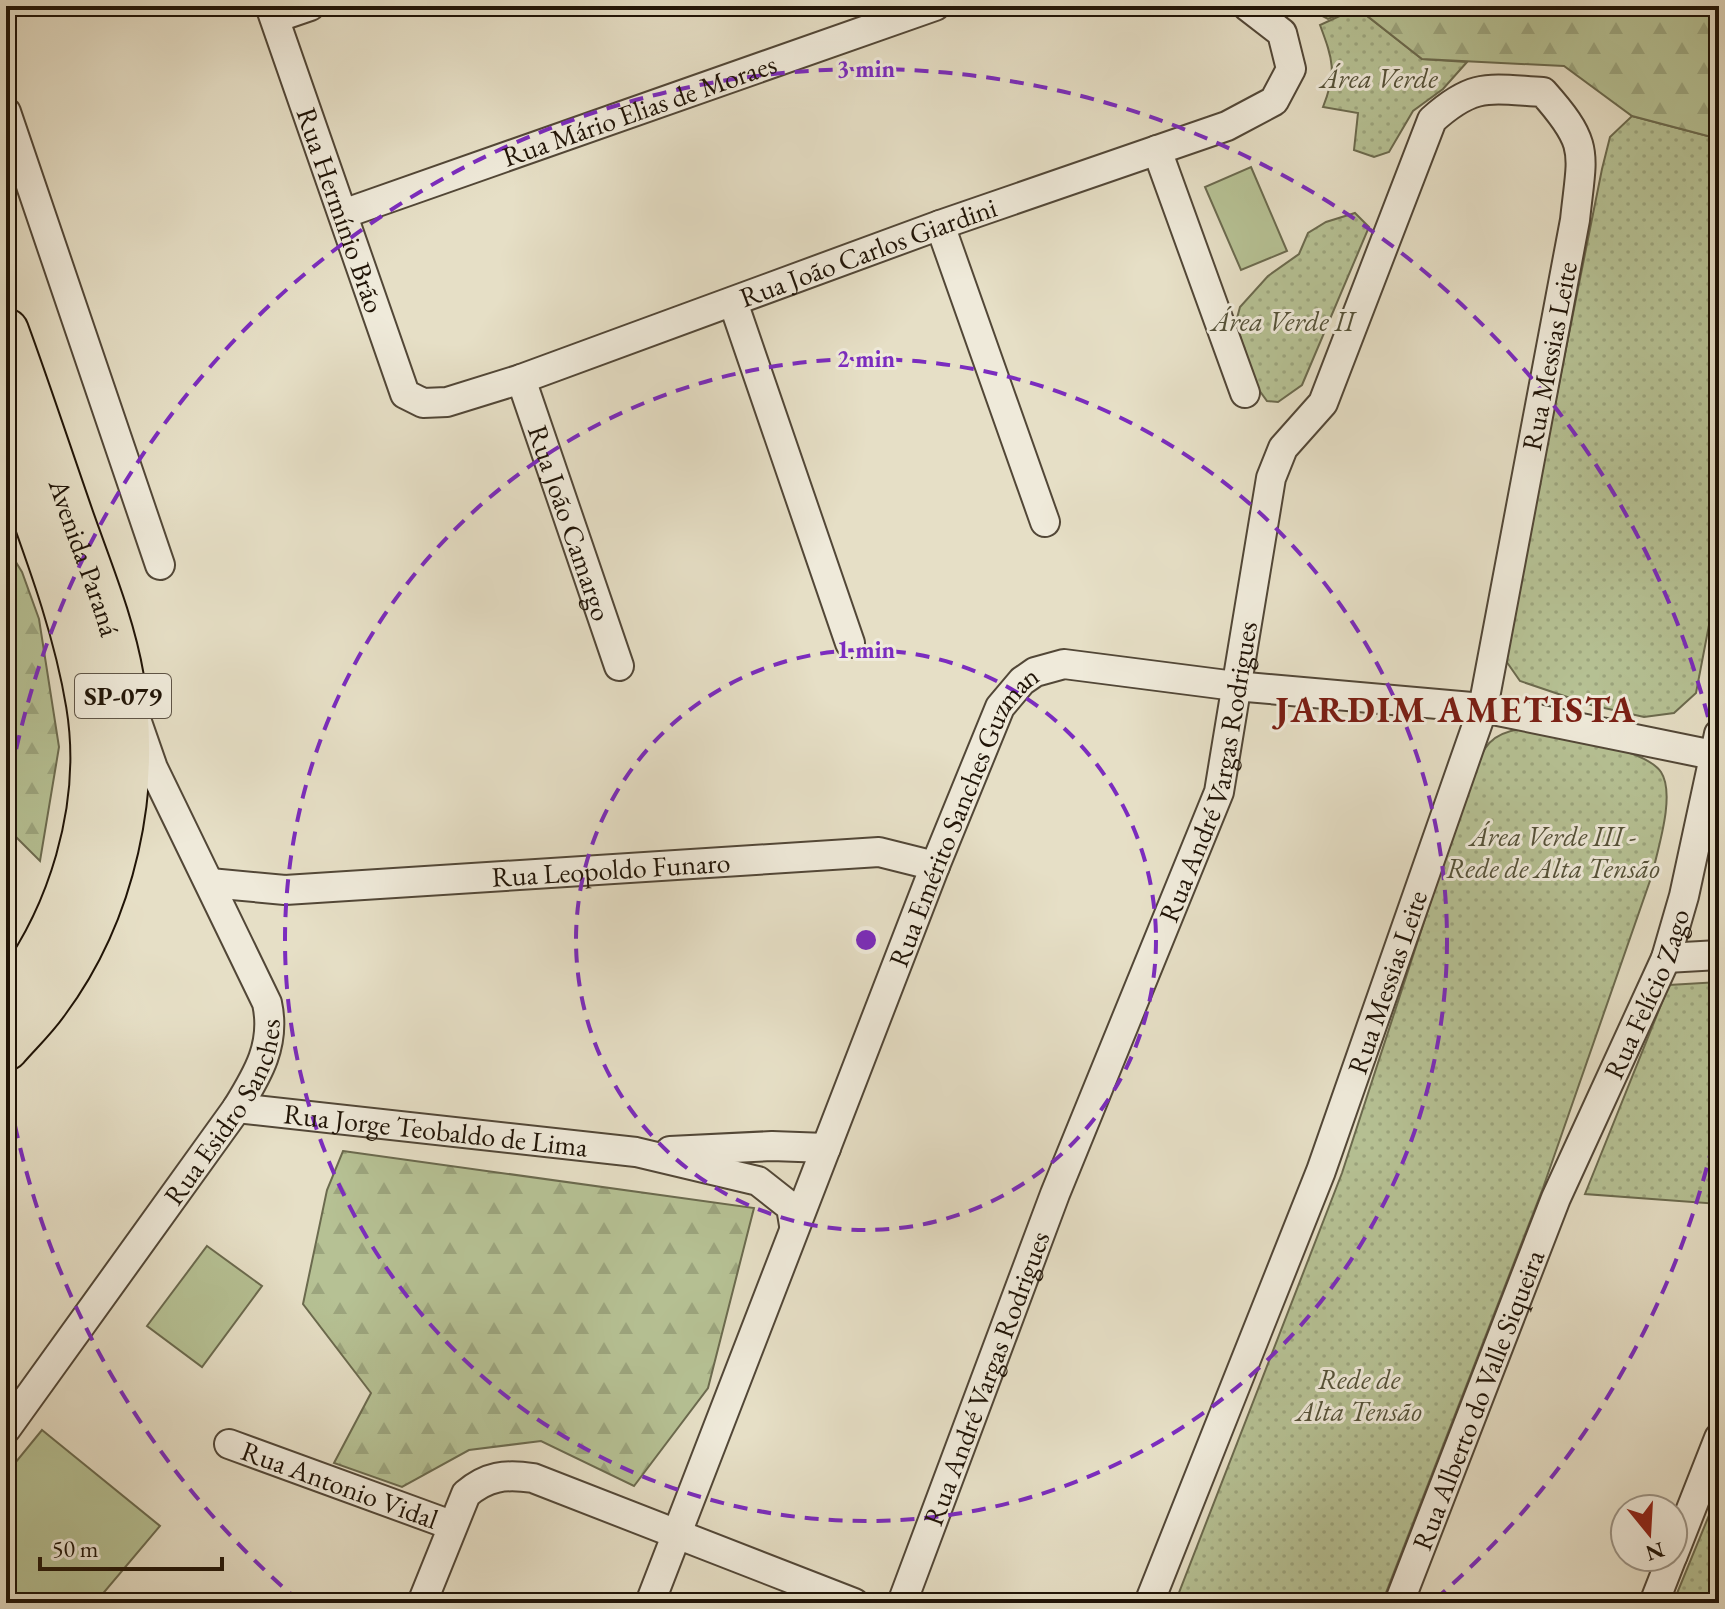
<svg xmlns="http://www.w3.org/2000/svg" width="1725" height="1609" viewBox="0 0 1725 1609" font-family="'EB Garamond',serif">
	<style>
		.grass { fill: url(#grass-dots); stroke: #6b6a4e; stroke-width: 2 }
		.forest { fill: url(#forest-firs); stroke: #6b6a4e; stroke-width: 2 }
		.garden { fill: #b6c194; stroke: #6b6a4e; stroke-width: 2 }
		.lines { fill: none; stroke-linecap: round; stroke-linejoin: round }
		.stream { stroke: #67796c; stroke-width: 7 }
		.street-casing { stroke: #524737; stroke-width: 32 }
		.primary-casing { stroke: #201407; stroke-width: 48 }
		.street { stroke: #efeada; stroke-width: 28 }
		.primary { stroke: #e6dfc6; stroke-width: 44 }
		.ring { fill: none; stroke: #7b2cbf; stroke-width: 4; stroke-dasharray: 14 10 }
		.labels { text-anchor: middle; stroke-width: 6; stroke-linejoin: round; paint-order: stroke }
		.shield { fill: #efeada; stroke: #5e5446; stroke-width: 2 }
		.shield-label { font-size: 26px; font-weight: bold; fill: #201407 }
		.park-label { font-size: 28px; font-style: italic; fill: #545138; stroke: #efeada }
		.street-label { font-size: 28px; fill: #201407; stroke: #efeada }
		.district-label { font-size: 36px; font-weight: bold; letter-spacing: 2px; fill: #7a1f14; stroke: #efeada }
		.centre { fill: #7b2cbf; stroke: #efeada; stroke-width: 4 }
		.ring-label { font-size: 24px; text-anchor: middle; font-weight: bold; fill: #7b2cbf; stroke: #efeada; stroke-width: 6; stroke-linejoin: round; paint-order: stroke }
	</style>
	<defs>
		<pattern id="grass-dots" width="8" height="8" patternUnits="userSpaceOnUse" patternTransform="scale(2)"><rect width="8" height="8" fill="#b6c194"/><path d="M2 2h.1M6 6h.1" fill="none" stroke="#9ca57e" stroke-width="1.8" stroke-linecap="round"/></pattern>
		<pattern id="forest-firs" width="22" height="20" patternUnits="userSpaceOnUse" patternTransform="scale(2)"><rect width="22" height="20" fill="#b6c194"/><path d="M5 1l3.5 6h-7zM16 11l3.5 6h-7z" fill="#9ca57e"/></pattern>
	</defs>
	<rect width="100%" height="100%" fill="#e6dfc6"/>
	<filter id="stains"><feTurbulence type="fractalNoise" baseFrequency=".0025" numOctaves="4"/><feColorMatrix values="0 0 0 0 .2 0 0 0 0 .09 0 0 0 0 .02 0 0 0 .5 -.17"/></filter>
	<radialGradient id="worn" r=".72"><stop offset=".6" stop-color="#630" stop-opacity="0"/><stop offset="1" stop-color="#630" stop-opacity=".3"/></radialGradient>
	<path class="grass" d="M 1357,8 L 1422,59 L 1467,62 L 1443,89 L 1413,111 L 1389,152 L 1374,157 L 1354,150 L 1358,113 L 1323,107 C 1337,72 1333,60 1320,25 Z
		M 1632,116 L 1719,139 L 1719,573 L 1696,693 L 1674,713 L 1644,717 L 1591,705 L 1520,681 L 1504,658 L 1602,169 L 1610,137 Z
		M 1355,213 L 1369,227 L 1302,385 L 1278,402 L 1267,401 L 1254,383 L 1236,322 L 1240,307 L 1268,276 L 1299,254 L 1308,233 L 1326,222 Z
		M 1520,729 C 1552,735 1643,746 1661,772 C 1676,795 1657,851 1652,875 L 1543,1188 L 1382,1603 L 1175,1603 L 1342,1173 L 1472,775 C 1484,747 1489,734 1520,729 Z
		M 1719,982 L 1719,1204 L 1585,1194 L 1669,985 Z
		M 1719,1491 L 1719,1603 L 1673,1603 Z"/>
	<path class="forest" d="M 1303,6 L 1719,6 L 1719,139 L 1632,116 L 1564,66 L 1422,59 L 1357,8 L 1328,19 Z
		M 6,546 L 22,572 L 39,619 L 59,747 L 40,861 L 6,827 Z
		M 343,1151 L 754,1208 L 708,1388 L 634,1486 L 541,1441 L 469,1450 L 402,1487 L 334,1463 L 371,1393 L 303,1304 L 327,1190 Z"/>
	<path class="garden" d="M 1251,167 L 1287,251 L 1241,270 L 1205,187 Z
		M 207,1246 L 262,1286 L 202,1367 L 147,1326 Z
		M 42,1430 L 160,1526 L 95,1603 L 6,1603 L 6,1474 Z"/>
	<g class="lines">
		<path class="stream" d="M 1716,6 L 1719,7"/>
		<defs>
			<g id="street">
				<path id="s1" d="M 270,6 L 405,394 L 423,403 L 447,402 L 521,379 L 940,225 L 1227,126 L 1274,101 L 1291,69 L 1282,33 L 1247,6"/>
				<path d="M 275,18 L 310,6"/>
				<path d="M 6,112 L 160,565"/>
				<path d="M 1157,150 L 1245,393"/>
				<path id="s2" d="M 343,214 L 935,6"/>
				<path d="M 940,225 L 1045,522"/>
				<path d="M 733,302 L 850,643"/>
				<path id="s3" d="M 521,379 L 619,666"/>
				<path id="s4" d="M 210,883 L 285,890 L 879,852 L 935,866"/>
				<path d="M 1666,958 L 1719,955"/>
				<path id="s5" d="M 237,1108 L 636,1152 L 758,1181 L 791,1207 L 794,1225"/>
				<path d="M 670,1151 L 772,1146 L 826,1148"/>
				<path id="s6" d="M 6,1429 L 237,1108 C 258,1074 276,1044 267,1003 L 153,768 L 137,722"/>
				<path id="s7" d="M 229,1444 L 451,1525"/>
				<path d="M 1673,1555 L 1719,1438"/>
				<path d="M 422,1603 L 466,1494 C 487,1476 505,1474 533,1478 L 854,1603"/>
				<path id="s8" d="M 650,1603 L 935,866 L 1000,707 L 1022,681 L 1035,672 L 1064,664 L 1235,686 L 1483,708 L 1713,755"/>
				<path id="s9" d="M 902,1603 L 1055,1194 L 1219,792 L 1271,478 L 1283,448 L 1323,403 L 1432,120 C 1474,82 1489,89 1543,92 C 1591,146 1582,152 1575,220 L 1483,708 L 1321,1171 L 1149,1603"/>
				<path id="s10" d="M 1399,1603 L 1556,1198 L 1666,958 L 1684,896 L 1719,734"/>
				<path d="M 1654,1603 L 1672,1557"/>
			</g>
			<g id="primary">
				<path id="s11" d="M 6,331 C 29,394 50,458 72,521 C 90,572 112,625 121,678 C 140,789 113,912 46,1002 C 34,1019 19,1033 6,1048"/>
				<path d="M 6,435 C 36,523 74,612 89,704 C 106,807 71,921 6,1002"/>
			</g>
		</defs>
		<use href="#street" class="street-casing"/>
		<use href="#primary" class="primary-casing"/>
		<use href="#street" class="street"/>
		<use href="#primary" class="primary"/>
	</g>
	<g class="ring">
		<circle cx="866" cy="940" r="290"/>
		<circle cx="866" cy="940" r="581"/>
		<path d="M1718 1121A871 871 0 0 1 1432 1602M300 1602A871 871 0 0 1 7 1084M7 796A871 871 0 0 1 1718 759"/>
	</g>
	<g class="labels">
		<rect class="shield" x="75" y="674" width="96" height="44" rx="6"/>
		<g class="shield-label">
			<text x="123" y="705">SP-079</text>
		</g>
		<g class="park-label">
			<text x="1379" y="88">Área Verde</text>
			<text x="1283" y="331">Área Verde II</text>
			<text x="1553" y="846">Área Verde III -<tspan x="1553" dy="32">Rede de Alta Tensão</tspan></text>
			<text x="1359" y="1389">Rede de<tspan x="1359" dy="32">Alta Tensão</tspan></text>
		</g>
		<g class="street-label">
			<text dy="10" stroke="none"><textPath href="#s2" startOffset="314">Rua Mário Elias de Moraes</textPath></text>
			<text dy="10" stroke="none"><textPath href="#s1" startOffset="216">Rua Hermínio Brão</textPath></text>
			<text dy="10" stroke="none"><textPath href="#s1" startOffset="902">Rua João Carlos Giardini</textPath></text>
			<text transform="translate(1549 356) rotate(-79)" y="10">Rua Messias Leite</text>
			<text dy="10" stroke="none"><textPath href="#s3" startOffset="152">Rua João Camargo</textPath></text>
			<text dy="10" stroke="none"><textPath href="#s11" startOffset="240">Avenida Paraná</textPath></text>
			<text dy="10" stroke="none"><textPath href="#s9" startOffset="888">Rua André Vargas Rodrigues</textPath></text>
			<text dy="10" stroke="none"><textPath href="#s8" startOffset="848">Rua Emérito Sanches Guzman</textPath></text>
			<text dy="10" stroke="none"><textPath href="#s4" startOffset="402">Rua Leopoldo Funaro</textPath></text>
			<text transform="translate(1387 982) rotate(-71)" y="10">Rua Messias Leite</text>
			<text dy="10" stroke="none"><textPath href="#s10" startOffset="658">Rua Felício Zago</textPath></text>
			<text dy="10" stroke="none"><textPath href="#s6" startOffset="386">Rua Esidro Sanches</textPath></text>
			<text dy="10" stroke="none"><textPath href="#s5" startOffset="200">Rua Jorge Teobaldo de Lima</textPath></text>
			<text dy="10" stroke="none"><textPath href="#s9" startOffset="240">Rua André Vargas Rodrigues</textPath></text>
			<text dy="10" stroke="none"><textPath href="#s10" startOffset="218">Rua Alberto do Valle Siqueira</textPath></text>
			<text dy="10" stroke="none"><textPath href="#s7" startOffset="118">Rua Antonio Vidal</textPath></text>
		</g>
		<g class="district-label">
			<text x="1456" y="722">JARDIM AMETISTA</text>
		</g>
	</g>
	<circle cx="866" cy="940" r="12" class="centre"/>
	<g class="ring-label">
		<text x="866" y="77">3 min</text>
		<text x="866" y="367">2 min</text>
		<text x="866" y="658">1 min</text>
	</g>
	<rect width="1725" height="1609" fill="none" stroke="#e6dfc6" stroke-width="32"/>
	<rect x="8" y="8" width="1709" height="1593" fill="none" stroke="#201407" stroke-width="4"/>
	<rect x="16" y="16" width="1693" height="1577" fill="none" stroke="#201407" stroke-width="2"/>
	<g transform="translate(1649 1533) rotate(162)"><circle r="38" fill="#efeada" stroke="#9c9486" stroke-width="2"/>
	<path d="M0-6L14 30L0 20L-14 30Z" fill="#8f2418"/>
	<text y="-12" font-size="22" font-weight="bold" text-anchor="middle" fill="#201407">N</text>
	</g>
	<path d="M40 1557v12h182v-12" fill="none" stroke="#201407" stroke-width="4"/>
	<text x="52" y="1557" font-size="24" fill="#201407" stroke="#efeada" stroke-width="6" paint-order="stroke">50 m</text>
	<rect width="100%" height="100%" filter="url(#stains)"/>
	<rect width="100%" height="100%" fill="url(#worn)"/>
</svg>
